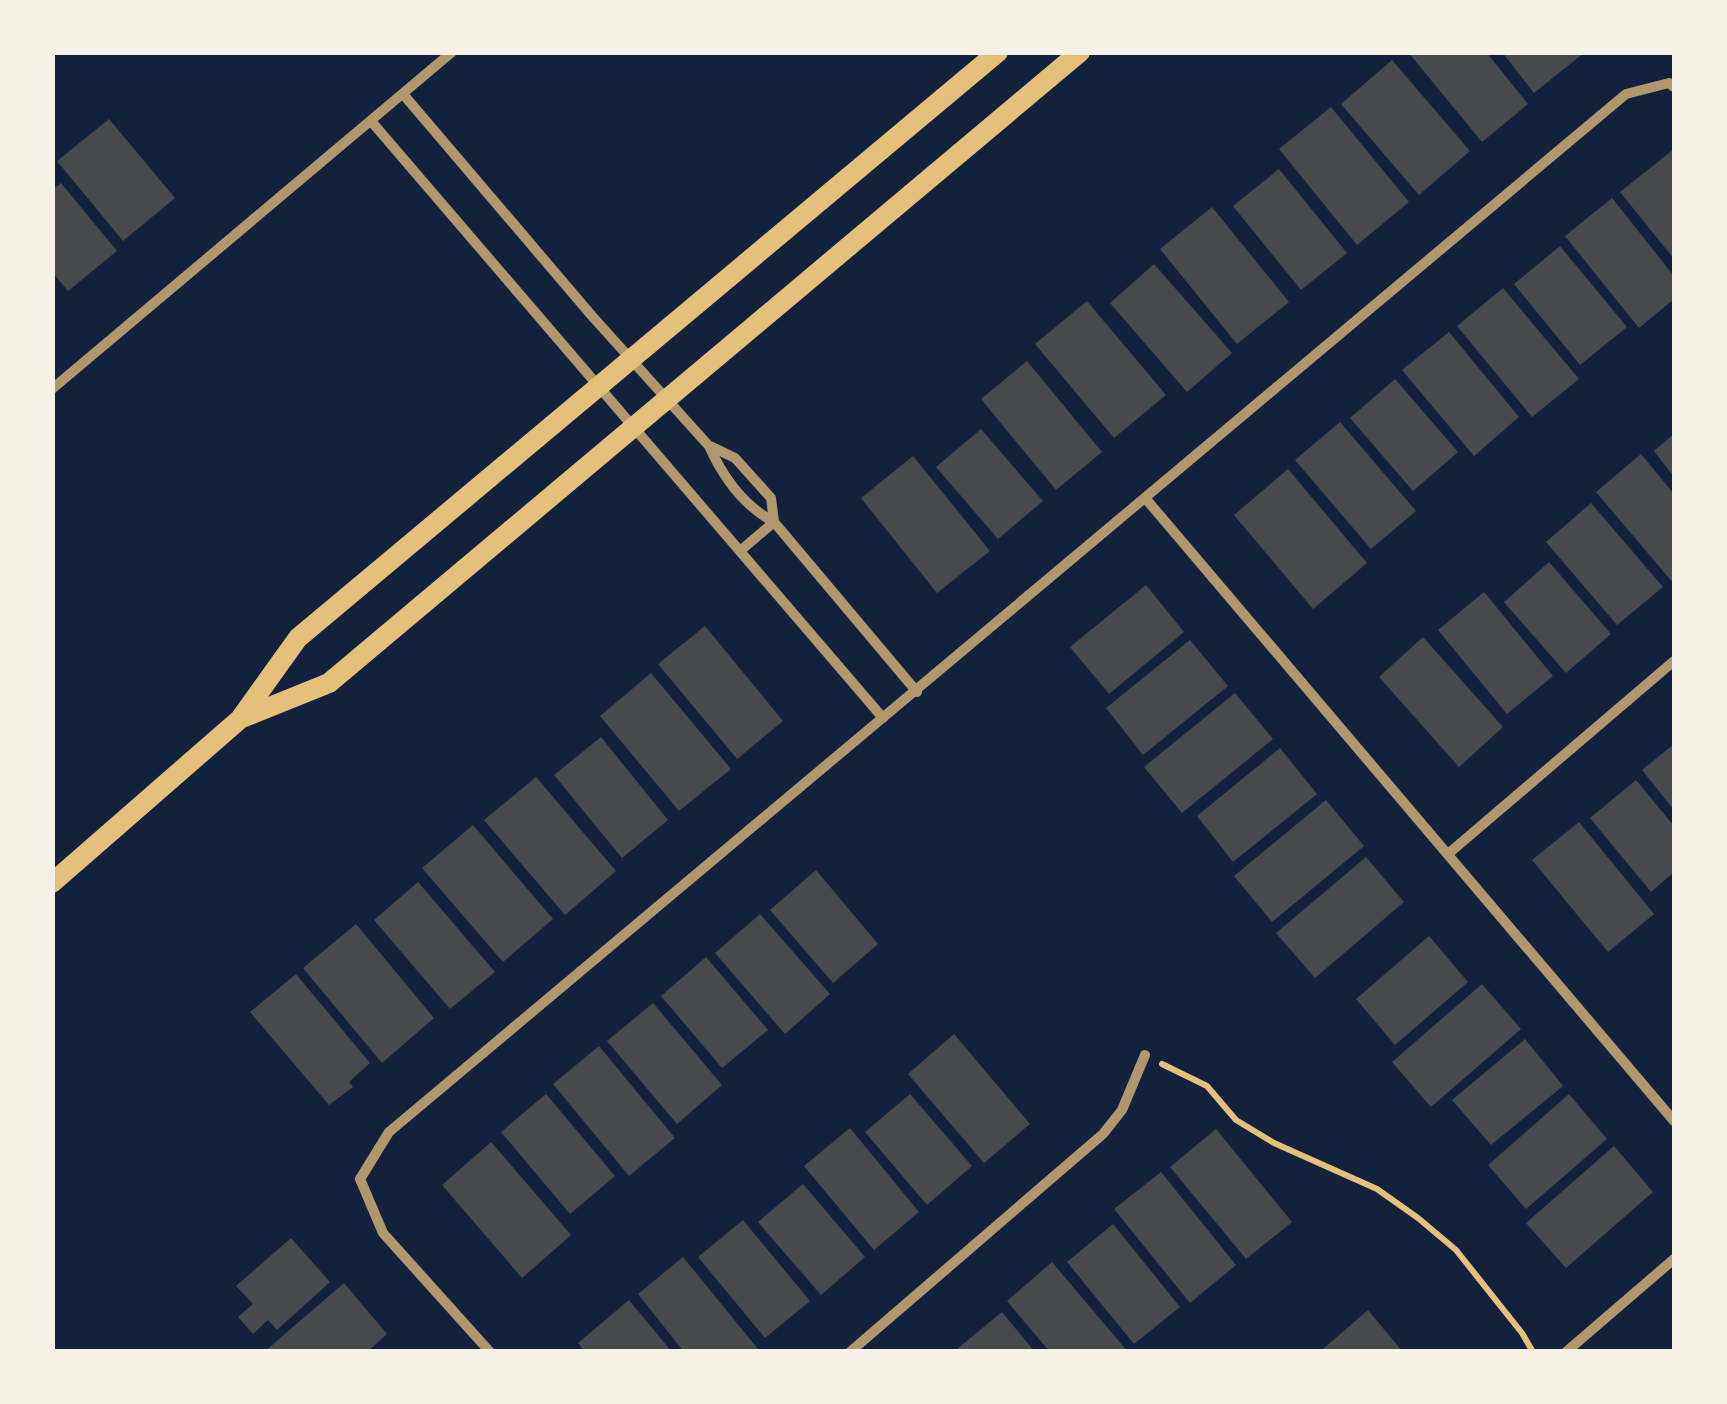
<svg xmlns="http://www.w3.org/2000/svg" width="1727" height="1404" viewBox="0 0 1727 1404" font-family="Figtree,sans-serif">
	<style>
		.building { fill: #48494c }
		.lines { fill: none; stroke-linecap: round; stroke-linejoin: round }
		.path { stroke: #e5c07b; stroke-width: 6 }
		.minor { stroke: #b1986c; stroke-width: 10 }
		.secondary { stroke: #e5c07b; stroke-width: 20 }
	</style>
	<rect width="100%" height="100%" fill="#14213d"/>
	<path class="building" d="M 1408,52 L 1486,52 L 1528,104 L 1482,142 Z
		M 1502,52 L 1585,52 L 1534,93 Z
		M 1392,60 L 1470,151 L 1419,195 L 1341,104 Z
		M 1331,107 L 1409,202 L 1357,245 L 1279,149 Z
		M 109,119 L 175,198 L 123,241 L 57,161 Z
		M 1674,149 L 1674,259 L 1620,192 Z
		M 1279,169 L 1347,253 L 1301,290 L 1233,206 Z
		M 61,183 L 117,251 L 68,291 L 52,272 L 52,190 Z
		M 1612,198 L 1674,276 L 1674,299 L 1639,328 L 1565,236 Z
		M 1212,207 L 1289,302 L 1237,344 L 1160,249 Z
		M 1560,246 L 1627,327 L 1580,365 L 1514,284 Z
		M 1154,264 L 1232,353 L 1187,392 L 1110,303 Z
		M 1503,288 L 1579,379 L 1532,417 L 1457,326 Z
		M 1087,301 L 1166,395 L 1114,438 L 1035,344 Z
		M 1449,332 L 1519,417 L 1474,456 L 1402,370 Z
		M 1027,361 L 1102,452 L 1056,490 L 981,399 Z
		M 1395,379 L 1458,452 L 1413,491 L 1350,418 Z
		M 1340,422 L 1416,511 L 1371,549 L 1295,460 Z
		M 981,429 L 1043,501 L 998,539 L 936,467 Z
		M 1674,434 L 1674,477 L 1654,451 Z
		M 1641,454 L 1674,494 L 1674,584 L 1596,492 Z
		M 913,456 L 990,551 L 937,593 L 861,498 Z
		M 1288,469 L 1367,563 L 1313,609 L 1234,515 Z
		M 1591,503 L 1663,587 L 1617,625 L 1546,542 Z
		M 1549,562 L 1611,634 L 1566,673 L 1504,602 Z
		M 1146,585 L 1184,632 L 1109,694 L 1070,647 Z
		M 1484,592 L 1553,676 L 1507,714 L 1438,630 Z
		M 705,626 L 783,721 L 737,759 L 658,664 Z
		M 1423,637 L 1503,727 L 1459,767 L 1379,677 Z
		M 1190,640 L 1228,686 L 1143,755 L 1106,708 Z
		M 651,673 L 731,769 L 679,811 L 600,716 Z
		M 1235,693 L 1273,739 L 1182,813 L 1144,767 Z
		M 601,737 L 668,820 L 622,858 L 554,775 Z
		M 1674,744 L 1674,810 L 1642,770 Z
		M 1280,748 L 1317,794 L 1233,862 L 1197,816 Z
		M 536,777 L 616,871 L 565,915 L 484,820 Z
		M 1636,780 L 1674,826 L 1674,872 L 1651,892 L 1590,818 Z
		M 1326,800 L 1364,846 L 1272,922 L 1234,876 Z
		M 1579,822 L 1654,914 L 1608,952 L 1532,860 Z
		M 473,825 L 553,919 L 503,962 L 422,868 Z
		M 1366,857 L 1404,902 L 1315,978 L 1276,933 Z
		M 816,870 L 878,944 L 833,983 L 770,910 Z
		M 418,882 L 495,972 L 450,1009 L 374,920 Z
		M 760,914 L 830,994 L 785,1034 L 715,953 Z
		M 356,924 L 434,1018 L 382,1063 L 303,968 Z
		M 1429,936 L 1468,982 L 1395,1045 L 1356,999 Z
		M 706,957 L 768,1030 L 722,1068 L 661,996 Z
		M 296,974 L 370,1063 L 349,1082 L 353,1087 L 329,1105 L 250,1012 Z
		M 1482,984 L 1521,1029 L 1431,1107 L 1392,1062 Z
		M 653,1003 L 722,1085 L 677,1124 L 607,1041 Z
		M 954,1034 L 1030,1124 L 984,1163 L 908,1074 Z
		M 1525,1039 L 1563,1086 L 1491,1145 L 1452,1100 Z
		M 599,1046 L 675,1138 L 629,1176 L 553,1084 Z
		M 546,1094 L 615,1176 L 570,1214 L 501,1132 Z
		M 910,1094 L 972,1166 L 927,1205 L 865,1132 Z
		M 1569,1094 L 1607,1139 L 1526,1209 L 1488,1165 Z
		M 850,1128 L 919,1212 L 874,1250 L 804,1166 Z
		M 1216,1129 L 1292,1222 L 1246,1259 L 1170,1167 Z
		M 491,1142 L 571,1235 L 522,1278 L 442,1185 Z
		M 1614,1146 L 1653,1192 L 1566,1268 L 1526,1223 Z
		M 1161,1172 L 1236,1265 L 1190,1303 L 1114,1209 Z
		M 803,1184 L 865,1257 L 821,1295 L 758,1222 Z
		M 743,1220 L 810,1301 L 765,1338 L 698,1257 Z
		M 1113,1224 L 1180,1307 L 1134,1344 L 1067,1262 Z
		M 291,1238 L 330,1282 L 277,1330 L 268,1320 L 253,1334 L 238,1317 L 253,1304 L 236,1286 Z
		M 683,1257 L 758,1349 L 754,1352 L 684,1352 L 638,1294 Z
		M 1052,1262 L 1128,1352 L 1050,1352 L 1007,1301 Z
		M 344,1283 L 387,1334 L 367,1352 L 264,1352 Z
		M 629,1300 L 672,1352 L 585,1352 L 578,1343 Z
		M 1368,1310 L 1403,1352 L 1325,1352 L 1323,1349 Z
		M 1002,1312 L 1035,1352 L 959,1352 L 957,1349 Z"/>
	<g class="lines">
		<path class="path" d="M 1162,1064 L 1207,1086 L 1236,1120 L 1274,1143 L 1377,1189 L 1418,1218 L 1456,1250 L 1522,1333 L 1533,1352"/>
		<path class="minor" d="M 403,94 L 592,316 L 709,446 C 723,477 744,506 774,522 L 917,692
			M 371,121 L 883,718
			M 52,389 L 452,52
			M 710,446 L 735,458 L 771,498 L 774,522
			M 1146,499 L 1674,1121
			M 740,551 L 774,522
			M 1448,854 L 1674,661
			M 490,1352 L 383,1233 L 360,1179 L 389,1132 L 1626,94 L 1669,83 L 1674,87
			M 850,1352 L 1103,1134 L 1122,1110 L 1145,1055
			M 1566,1352 L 1674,1259"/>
		<path class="secondary" d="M 242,718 L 329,683 L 1080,52
			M 52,883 L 240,719 L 298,638 L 998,52"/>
	</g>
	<rect width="1727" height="1404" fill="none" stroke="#f6f1e7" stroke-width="110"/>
</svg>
